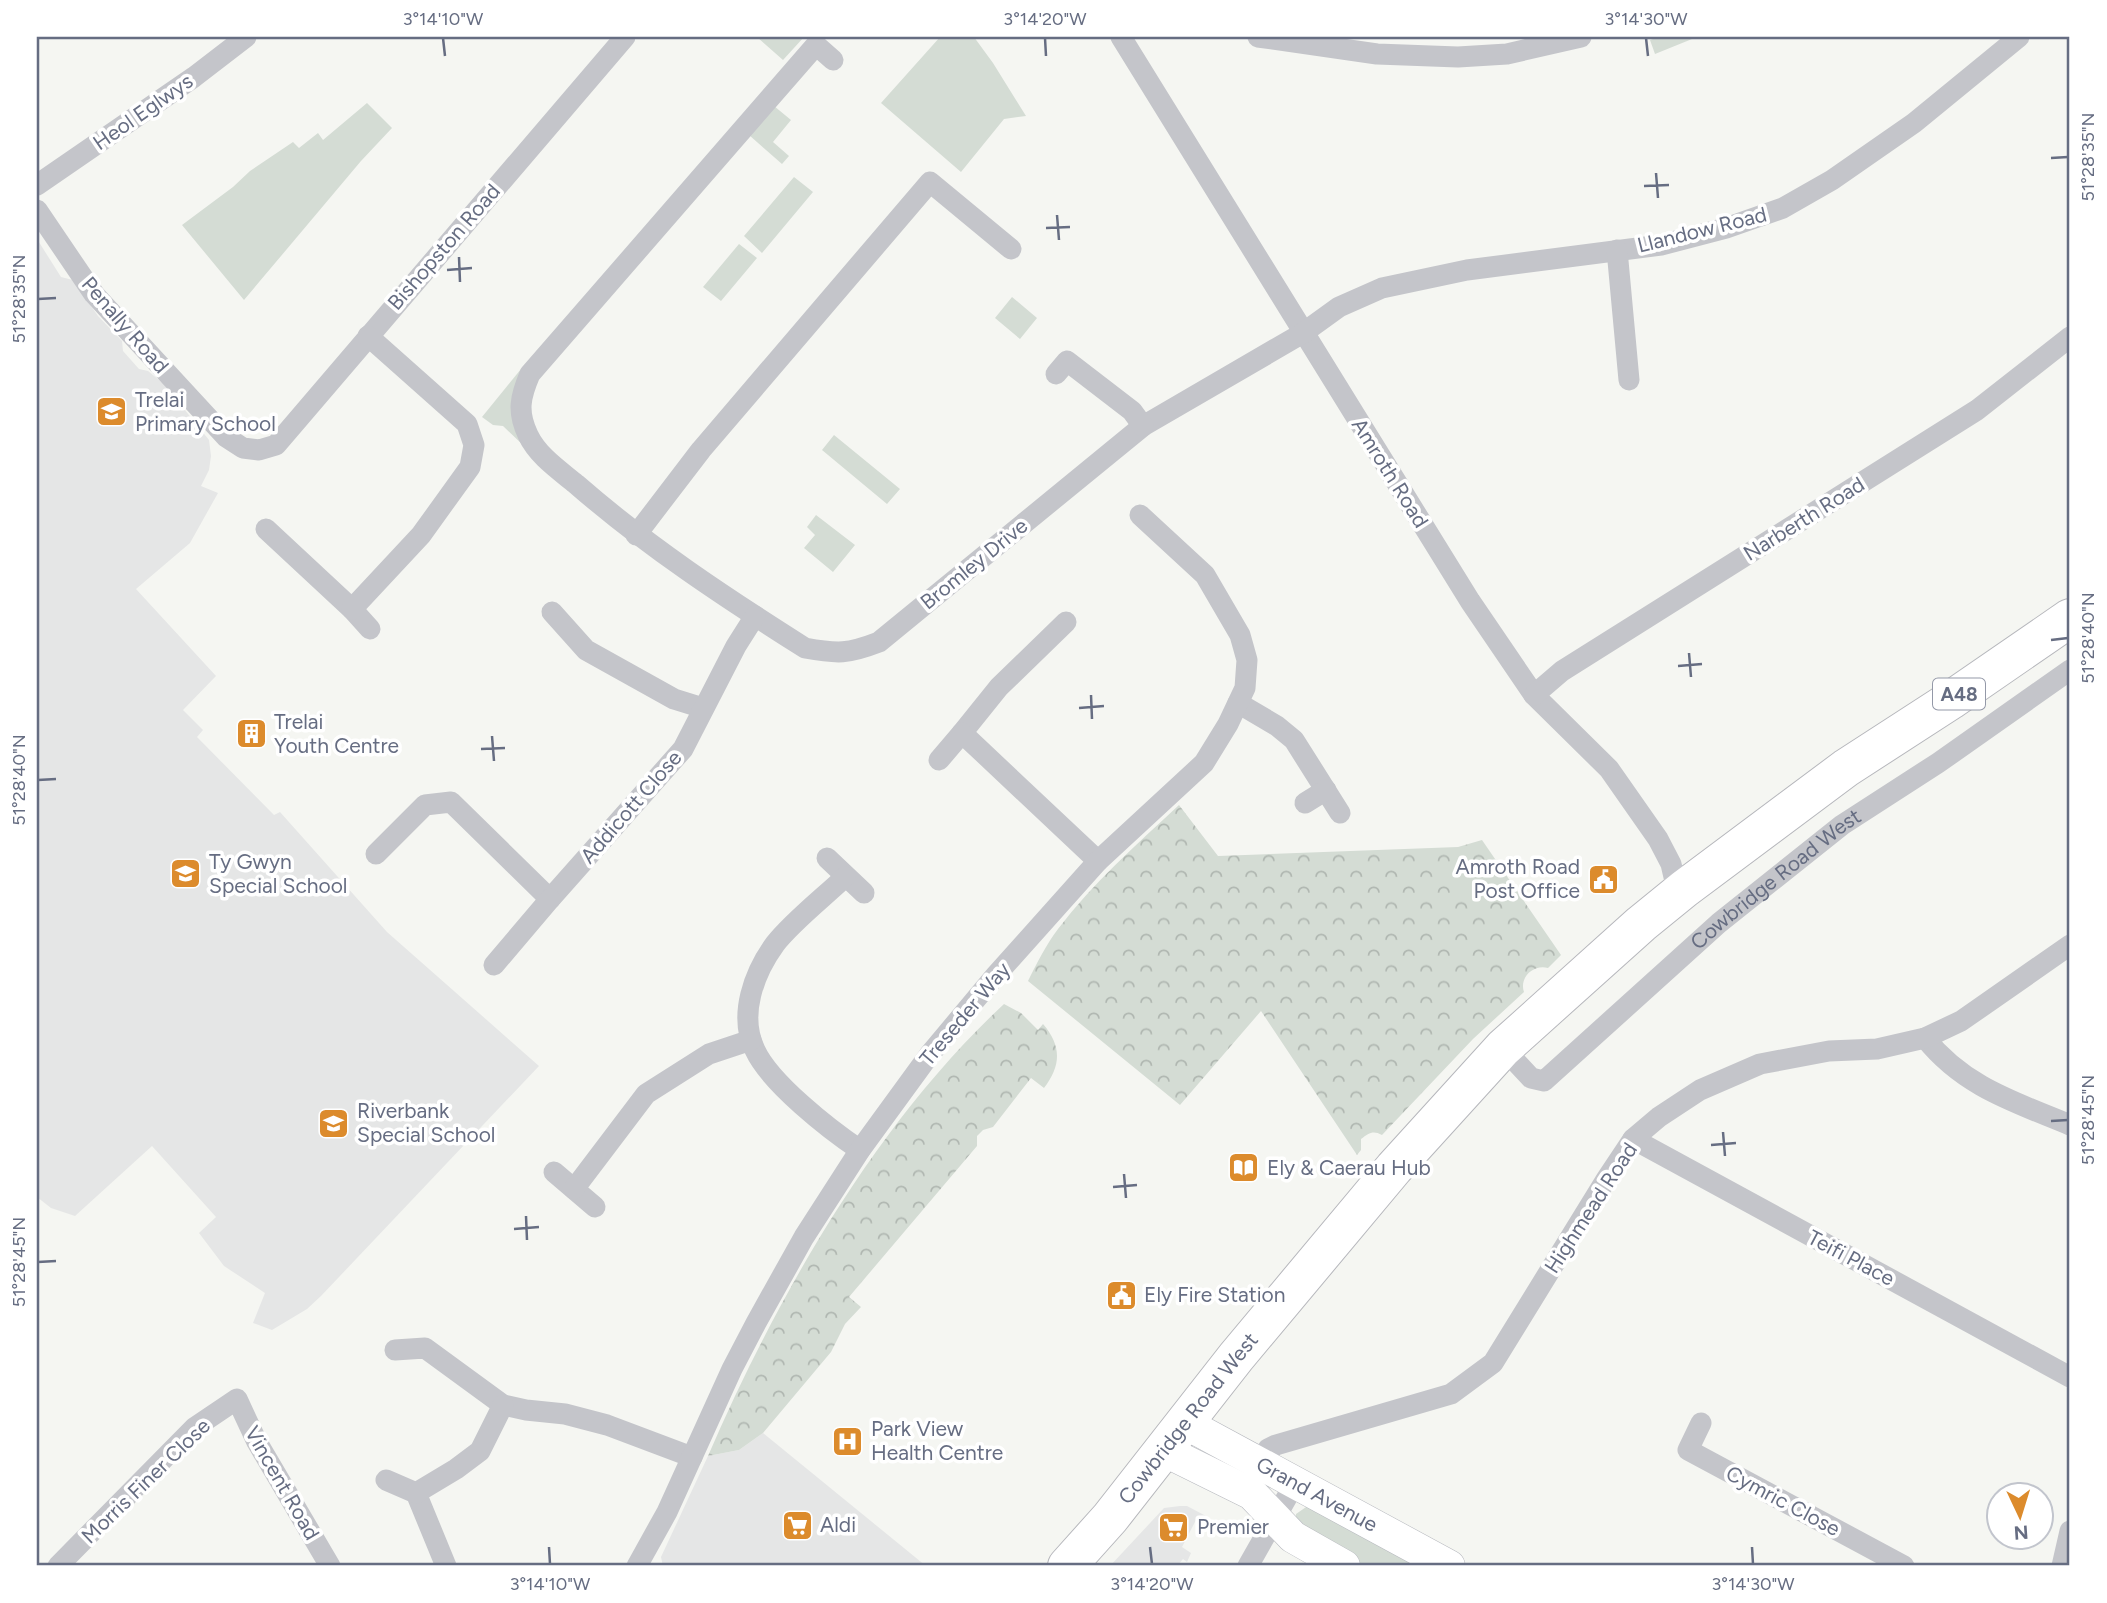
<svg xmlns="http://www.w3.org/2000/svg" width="2107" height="1603" viewBox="0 0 2107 1603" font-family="Figtree,sans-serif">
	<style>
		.built { fill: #e5e6e6 }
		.green { fill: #d4dcd4 }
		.park { fill: url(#park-crowns) }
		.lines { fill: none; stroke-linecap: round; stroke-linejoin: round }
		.secondary-casing { stroke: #b6b8be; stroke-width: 33 }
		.highway-casing { stroke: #b6b7bc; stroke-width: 40 }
		.street { stroke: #c4c5ca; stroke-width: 21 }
		.secondary { stroke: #fff; stroke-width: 32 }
		.highway { stroke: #fff; stroke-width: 38 }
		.ticks { fill: none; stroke: #666d82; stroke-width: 2.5 }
		.labels { text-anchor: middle; stroke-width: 7; stroke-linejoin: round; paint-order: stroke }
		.shield { fill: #fff; stroke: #9499a8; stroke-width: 2 }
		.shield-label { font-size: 19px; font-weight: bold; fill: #666d82 }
		.street-label { font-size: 21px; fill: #666d82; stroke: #fff }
		.poi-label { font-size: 21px; fill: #666d82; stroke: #fff; text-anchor: start }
		.neatline { fill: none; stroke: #666d82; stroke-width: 2.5 }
		.ticks-label { font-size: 18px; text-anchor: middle; fill: #666d82 }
	</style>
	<defs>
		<pattern id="park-crowns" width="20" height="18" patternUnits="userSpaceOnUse" patternTransform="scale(1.75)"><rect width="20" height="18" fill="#d4dcd4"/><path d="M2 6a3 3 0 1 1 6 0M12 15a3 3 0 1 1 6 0" fill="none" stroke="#b0b7b1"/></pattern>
	</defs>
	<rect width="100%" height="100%" fill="#f5f6f2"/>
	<path class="built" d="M 37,239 L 61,277 L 73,280 L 98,316 L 122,341 L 123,351 L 139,369 L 148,371 L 164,384 L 209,440 L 211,456 L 209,470 L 201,486 L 218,493 L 190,543 L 136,589 L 216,676 L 183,710 L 203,730 L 197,737 L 274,815 L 280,812 L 387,932 L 539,1066 L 321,1296 L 307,1309 L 272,1330 L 253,1323 L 265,1293 L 224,1266 L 199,1233 L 216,1217 L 152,1146 L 75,1216 L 51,1208 L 37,1197 Z
		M 763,1433 L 926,1566 L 663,1566 L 661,1557 L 708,1456 L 739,1450 Z
		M 1180,1506 L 1187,1506 L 1206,1516 L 1197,1518 L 1182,1547 L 1191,1553 L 1187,1562 L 1183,1559 L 1177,1566 L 1110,1566 L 1164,1508 Z"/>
	<path class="green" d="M 757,37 L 804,37 L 783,60 Z
		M 940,37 L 974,37 L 993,63 L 1026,116 L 1004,119 L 961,172 L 881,103 Z
		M 1659,37 L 1697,37 L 1655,54 L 1650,40 Z
		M 367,103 L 392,128 L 361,161 L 244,300 L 182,225 L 233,187 L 250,171 L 293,142 L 299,148 L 318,133 L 323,140 Z
		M 774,106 L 791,120 L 773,142 L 789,156 L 782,164 L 749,135 Z
		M 794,177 L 813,192 L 762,253 L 744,236 Z
		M 739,244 L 757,258 L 721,301 L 703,287 Z
		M 1012,297 L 1037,318 L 1020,339 L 995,318 Z
		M 521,369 L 524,446 L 503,426 L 493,425 L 482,417 Z
		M 834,435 L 900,489 L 887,504 L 822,450 Z
		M 816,515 L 855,545 L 833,572 L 804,548 L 815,535 L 807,527 Z
		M 1309,1505 L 1430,1566 L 1364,1566 L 1304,1534 L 1296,1520 L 1296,1514 Z"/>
	<path class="park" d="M 1179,805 L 1218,856 L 1458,847 L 1482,840 L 1561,955 L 1548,968 C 1533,964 1519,978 1524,992 L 1473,1039 L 1382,1135 C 1373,1130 1369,1133 1361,1139 L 1361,1150 L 1357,1155 L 1261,1011 L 1180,1105 L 1028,981 C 1037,963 1046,945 1058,929 C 1093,883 1136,845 1179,805 Z
		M 1004,1004 L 1021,1013 L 1038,1030 L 1043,1024 C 1062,1046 1061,1066 1044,1088 L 1031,1078 L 993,1127 L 983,1130 L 977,1136 L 977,1146 L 849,1297 L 861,1307 L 845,1324 L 831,1352 L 763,1433 L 739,1450 L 708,1456 C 777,1296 876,1123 1004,1004 Z"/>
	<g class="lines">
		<defs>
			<g id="secondary">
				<path id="s2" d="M 1185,1423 L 1449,1566"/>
				<path d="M 1163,1450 L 1252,1494 L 1293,1537 L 1344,1566"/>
			</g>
			<g id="highway">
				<path id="s3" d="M 1067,1566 L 1110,1518 L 1236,1357 L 1394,1168 L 1503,1048 L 1641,924 L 1684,889 L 1846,768 L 1951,700 L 2070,618"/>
			</g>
		</defs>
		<use href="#secondary" class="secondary-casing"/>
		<use href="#highway" class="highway-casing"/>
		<g class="street">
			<path d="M 1121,37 L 1470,601 L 1534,695 L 1609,769 L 1658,839 L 1671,864 L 1674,877 L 1684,889"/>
			<path d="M 1258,37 L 1377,54 L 1458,57 L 1507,54 L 1581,37"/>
			<path d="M 833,60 L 816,45 L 530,374 C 520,397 517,412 528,435 C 538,456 559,470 576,484 C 647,546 726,598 805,648 C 838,654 848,654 879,642 L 1143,426 L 1303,333 L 1339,307 L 1382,288 L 1467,270 L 1661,245 L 1726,228 L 1783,208 L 1832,180 L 1914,123 L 2019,37"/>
			<path d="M 37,185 L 194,77 L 246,37"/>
			<path d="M 37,210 L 94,294 L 226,437 L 243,448 L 259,450 L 276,445 L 625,37"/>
			<path d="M 1617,250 L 1629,380"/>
			<path d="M 1056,374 L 1067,361 L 1132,411 L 1143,426"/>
			<path d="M 266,529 L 352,609 L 370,629"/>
			<path d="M 636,535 L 701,450 L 930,182 L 1011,249"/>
			<path d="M 352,609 L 421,535 L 470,467 L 474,445 L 467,424 L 368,336"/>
			<path d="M 552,612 L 586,650 L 674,699 L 703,708"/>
			<path d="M 1066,622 L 999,687 L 962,733 L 1098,861"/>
			<path d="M 1534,695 L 1562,671 L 1977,410 L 2070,337"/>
			<path d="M 1238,703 L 1277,726 L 1294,740 L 1340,813"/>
			<path d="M 939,760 L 962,733"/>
			<path d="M 1305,803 L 1326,790"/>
			<path d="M 376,854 L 425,805 L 451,802 L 550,899 L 683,749 L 736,646 L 755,616"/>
			<path d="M 827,858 L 864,893"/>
			<path d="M 845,877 C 824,897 792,922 775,944 C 754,973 738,1015 755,1050 C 770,1083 830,1130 860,1150"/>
			<path d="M 494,965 L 550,899"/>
			<path d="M 1925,1038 C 1964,1087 2015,1102 2070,1125"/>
			<path id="s1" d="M 1503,1048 L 1531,1078 L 1544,1081 L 1719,923 L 1842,825 L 1938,763 L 2070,670"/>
			<path d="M 1633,1139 L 2070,1377"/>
			<path d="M 554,1172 L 595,1207"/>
			<path d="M 574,1189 L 646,1094 L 709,1054 L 751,1040"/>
			<path d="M 395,1350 L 425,1348 L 503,1405 L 526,1410 L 565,1414 L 607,1425 L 692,1457"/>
			<path d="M 1701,1423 L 1688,1450 L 1904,1566"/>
			<path d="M 1259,1463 L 1268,1449 L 1276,1445 L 1451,1394 L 1493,1363 L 1607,1178 L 1633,1139 L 1659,1117 L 1700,1090 L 1760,1064 L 1829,1051 L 1877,1049 L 1925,1038 L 1961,1021 L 2070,945"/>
			<path d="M 386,1480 L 416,1493 L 446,1566"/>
			<path d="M 416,1493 L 456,1469 L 480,1451 L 503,1405"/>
			<path d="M 58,1566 L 194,1428 L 237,1399 L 257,1442 L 330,1566"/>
			<path d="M 637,1566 L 667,1512 L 732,1369 L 756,1323 L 804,1237 L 860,1150 L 930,1054 L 996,975 L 1098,861 L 1204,763 L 1228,724 L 1245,688 L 1247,660 L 1240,635 L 1205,575 L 1140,515"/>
			<path d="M 1248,1566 L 1295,1483"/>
			<path d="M 2062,1566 L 2070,1531"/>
		</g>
		<use href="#secondary" class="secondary"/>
		<use href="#highway" class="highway"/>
	</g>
	<path class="ticks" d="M 443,38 L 445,56M 1045,38 L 1046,56M 1646,38 L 1648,56M 2051,158 L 2068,157M 1656,173 L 1658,198M 1644,186 L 1669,185M 1057,215 L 1059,240M 1046,228 L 1070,227M 459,257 L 460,282M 447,270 L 472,268M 38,299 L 56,298M 2051,640 L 2068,638M 1689,653 L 1691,677M 1678,666 L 1702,664M 1091,695 L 1092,719M 1079,708 L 1104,706M 492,736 L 494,761M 481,749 L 505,748M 38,780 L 56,779M 2051,1121 L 2068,1120M 1723,1132 L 1725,1156M 1711,1145 L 1736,1143M 1124,1174 L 1126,1198M 1113,1187 L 1137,1185M 526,1216 L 527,1240M 514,1229 L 539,1227M 38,1262 L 56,1261M 549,1547 L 550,1564M 1150,1547 L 1152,1564M 1752,1547 L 1753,1564"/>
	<defs>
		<symbol id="school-square" viewBox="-11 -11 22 22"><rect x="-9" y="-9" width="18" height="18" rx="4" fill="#dc8b2c" stroke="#fff"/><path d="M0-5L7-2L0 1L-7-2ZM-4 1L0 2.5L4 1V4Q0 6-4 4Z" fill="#fff"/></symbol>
		<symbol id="building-square" viewBox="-11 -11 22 22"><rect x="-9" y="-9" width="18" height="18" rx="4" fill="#dc8b2c" stroke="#fff"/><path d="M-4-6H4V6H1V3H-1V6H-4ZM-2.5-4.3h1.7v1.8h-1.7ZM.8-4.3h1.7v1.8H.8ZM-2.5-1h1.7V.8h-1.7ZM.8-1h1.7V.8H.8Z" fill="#fff"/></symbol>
		<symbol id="civic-square" viewBox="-11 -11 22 22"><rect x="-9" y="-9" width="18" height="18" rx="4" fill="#dc8b2c" stroke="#fff"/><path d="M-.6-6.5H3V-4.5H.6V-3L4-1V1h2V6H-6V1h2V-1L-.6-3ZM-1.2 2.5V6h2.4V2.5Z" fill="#fff"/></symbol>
		<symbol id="library-square" viewBox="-11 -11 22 22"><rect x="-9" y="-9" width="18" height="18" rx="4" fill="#dc8b2c" stroke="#fff"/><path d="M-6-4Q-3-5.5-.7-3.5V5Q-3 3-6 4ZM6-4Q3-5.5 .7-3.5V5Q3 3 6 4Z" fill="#fff"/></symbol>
		<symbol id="hospital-square" viewBox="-11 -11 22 22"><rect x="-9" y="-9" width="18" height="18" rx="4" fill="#dc8b2c" stroke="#fff"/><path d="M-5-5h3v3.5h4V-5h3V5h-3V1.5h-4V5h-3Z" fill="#fff"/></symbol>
		<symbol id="supermarket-square" viewBox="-11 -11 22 22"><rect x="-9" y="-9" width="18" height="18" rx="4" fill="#dc8b2c" stroke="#fff"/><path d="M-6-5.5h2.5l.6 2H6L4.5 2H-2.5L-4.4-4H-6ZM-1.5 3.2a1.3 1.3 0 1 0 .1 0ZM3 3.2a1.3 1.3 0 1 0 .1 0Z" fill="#fff"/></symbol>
	</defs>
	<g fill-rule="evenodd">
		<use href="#school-square" x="94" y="394" width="35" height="35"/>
		<use href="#building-square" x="234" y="716" width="35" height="35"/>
		<use href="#school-square" x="168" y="856" width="35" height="35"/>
		<use href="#civic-square" x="1586" y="862" width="35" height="35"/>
		<use href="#school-square" x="316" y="1106" width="35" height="35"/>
		<use href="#library-square" x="1226" y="1150" width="35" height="35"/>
		<use href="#civic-square" x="1104" y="1278" width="35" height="35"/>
		<use href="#hospital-square" x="830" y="1424" width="35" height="35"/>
		<use href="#supermarket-square" x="780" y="1508" width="35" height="35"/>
		<use href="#supermarket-square" x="1156" y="1510" width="35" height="35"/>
	</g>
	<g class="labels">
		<rect class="shield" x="1933" y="678.5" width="52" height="31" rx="5"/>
		<g class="shield-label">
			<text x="1959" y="701">A48</text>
		</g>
		<g class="street-label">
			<text transform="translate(143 112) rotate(-35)" y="7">Heol Eglwys</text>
			<text transform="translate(1702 230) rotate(-14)" y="7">Llandow Road</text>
			<text transform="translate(444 247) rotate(-49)" y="7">Bishopston Road</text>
			<text transform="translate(125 325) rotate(49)" y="7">Penally Road</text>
			<text transform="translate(1390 473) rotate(58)" y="7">Amroth Road</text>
			<text transform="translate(1804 519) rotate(-32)" y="7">Narberth Road</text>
			<text transform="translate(974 564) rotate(-39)" y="7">Bromley Drive</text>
			<text transform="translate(631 807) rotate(-49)" y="7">Addicott Close</text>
			<text dy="7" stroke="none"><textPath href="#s1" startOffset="362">Cowbridge Road West</textPath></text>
			<text transform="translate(965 1014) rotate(-50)" y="7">Treseder Way</text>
			<text transform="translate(1591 1208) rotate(-57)" y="7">Highmead Road</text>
			<text transform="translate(1851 1258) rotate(28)" y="7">Teifi Place</text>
			<text dy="7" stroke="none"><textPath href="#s3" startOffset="191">Cowbridge Road West</textPath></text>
			<text transform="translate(146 1481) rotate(-44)" y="7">Morris Finer Close</text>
			<text transform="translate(282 1483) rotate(60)" y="7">Vincent Road</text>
			<text dy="7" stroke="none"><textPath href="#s2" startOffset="150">Grand Avenue</textPath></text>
			<text transform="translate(1783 1501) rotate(28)" y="7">Cymric Close</text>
		</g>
		<g class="poi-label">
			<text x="135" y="407">Trelai<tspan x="135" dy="24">Primary School</tspan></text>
			<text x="274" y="729">Trelai<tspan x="274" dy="24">Youth Centre</tspan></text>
			<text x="209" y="869">Ty Gwyn<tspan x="209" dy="24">Special School</tspan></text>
			<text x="1580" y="874" text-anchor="end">Amroth Road<tspan x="1580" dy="24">Post Office</tspan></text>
			<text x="357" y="1118">Riverbank<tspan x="357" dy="24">Special School</tspan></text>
			<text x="1267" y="1175">Ely &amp; Caerau Hub</text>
			<text x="1144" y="1302">Ely Fire Station</text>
			<text x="871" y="1436">Park View<tspan x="871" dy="24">Health Centre</tspan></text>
			<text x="820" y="1532">Aldi</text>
			<text x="1197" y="1534">Premier</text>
		</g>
	</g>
	<rect width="2107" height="1603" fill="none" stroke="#ffffff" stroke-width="77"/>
	<g transform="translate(2020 1516) rotate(176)"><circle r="33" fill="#ffffff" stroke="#c2c5cd" stroke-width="2"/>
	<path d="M0-5L12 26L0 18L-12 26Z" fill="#dc8b2c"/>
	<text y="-10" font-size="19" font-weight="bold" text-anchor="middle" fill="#666d82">N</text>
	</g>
	<rect x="38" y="38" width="2030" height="1526" class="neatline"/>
	<g class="ticks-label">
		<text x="443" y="25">3°14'10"W</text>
		<text x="1045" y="25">3°14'20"W</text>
		<text x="1646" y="25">3°14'30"W</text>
		<text transform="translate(2088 157) rotate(-90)" y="6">51°28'35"N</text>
		<text transform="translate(19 299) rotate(-90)" y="6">51°28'35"N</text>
		<text transform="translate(2088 638) rotate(-90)" y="6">51°28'40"N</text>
		<text transform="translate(19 780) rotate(-90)" y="6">51°28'40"N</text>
		<text transform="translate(2088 1120) rotate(-90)" y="6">51°28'45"N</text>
		<text transform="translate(19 1262) rotate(-90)" y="6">51°28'45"N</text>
		<text x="550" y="1590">3°14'10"W</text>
		<text x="1152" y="1590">3°14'20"W</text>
		<text x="1753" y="1590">3°14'30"W</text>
	</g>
</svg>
